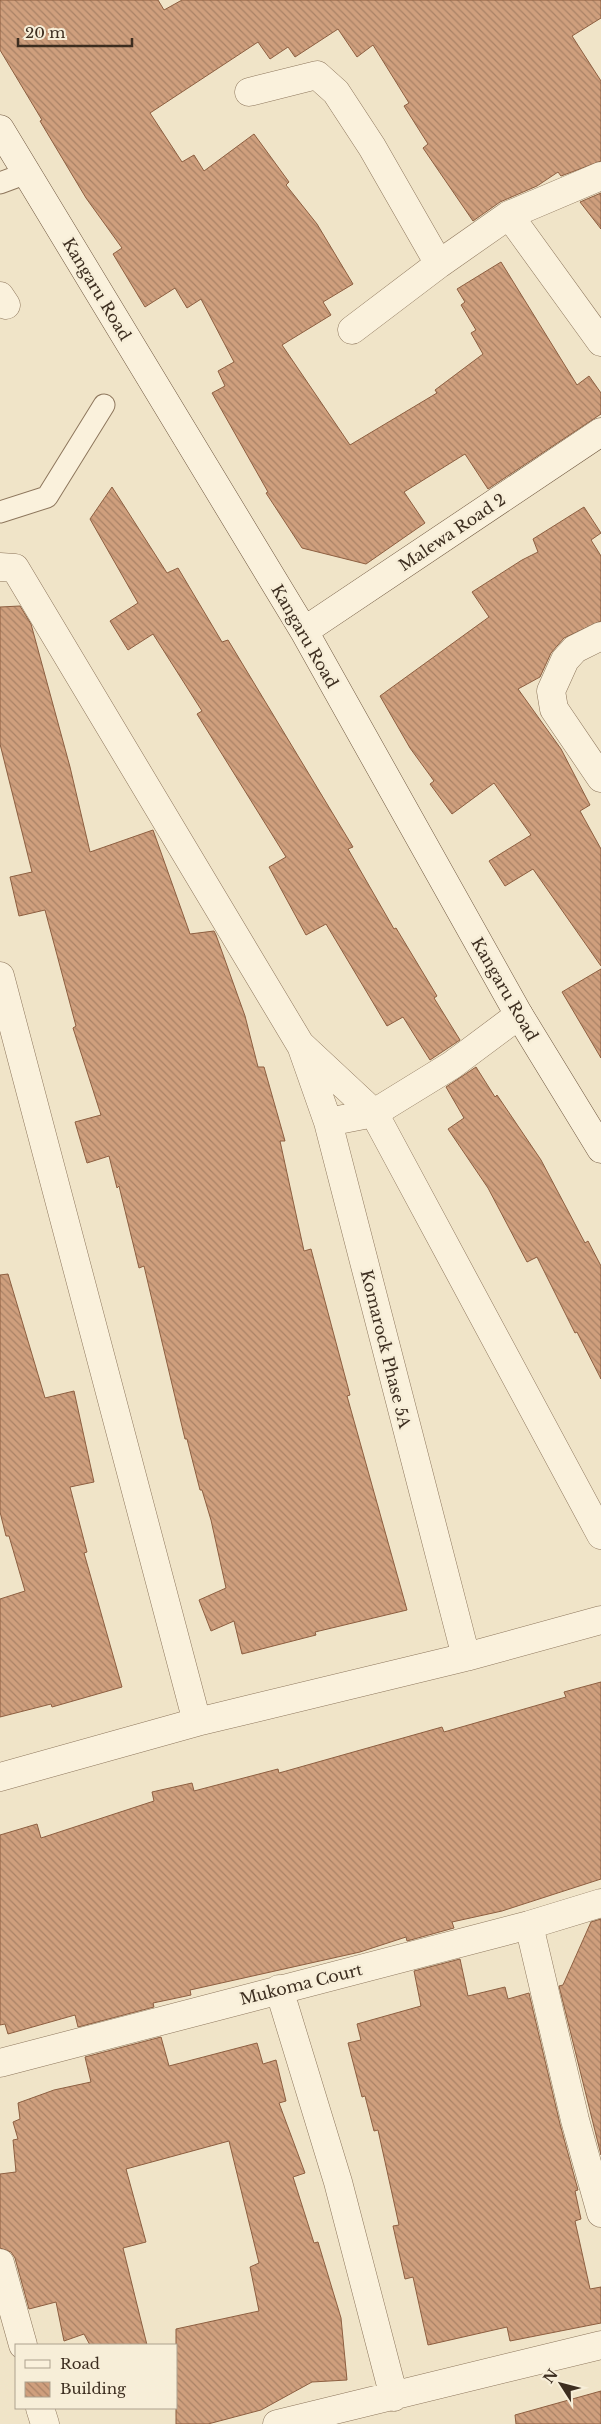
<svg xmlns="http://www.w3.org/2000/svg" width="601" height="2424" viewBox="0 0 601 2424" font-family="'Libre Baskerville',serif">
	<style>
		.building { fill: url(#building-back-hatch); stroke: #8d5f41 }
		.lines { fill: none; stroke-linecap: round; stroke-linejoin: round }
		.lane-casing { stroke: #8d765c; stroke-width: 23 }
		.street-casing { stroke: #8d765c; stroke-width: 29 }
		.secondary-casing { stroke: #6f573f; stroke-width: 29 }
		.lane { stroke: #faf1dc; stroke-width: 21 }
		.street { stroke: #faf1dc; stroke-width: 28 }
		.secondary { stroke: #faf1dc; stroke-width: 28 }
		.labels { text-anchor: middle; stroke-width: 5; stroke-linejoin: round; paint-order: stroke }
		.street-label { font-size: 16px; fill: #3d2e20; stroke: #f7eed8 }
	</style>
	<defs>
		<pattern id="building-back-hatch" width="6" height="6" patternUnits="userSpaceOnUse" patternTransform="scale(1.25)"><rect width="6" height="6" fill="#cf9f7d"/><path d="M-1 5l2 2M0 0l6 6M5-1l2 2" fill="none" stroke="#a98266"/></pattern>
	</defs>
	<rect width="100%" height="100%" fill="#f0e4c8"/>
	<path class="building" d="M 0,0 L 158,0 L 164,10 L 182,0 L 601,0 L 601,18 L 572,36 L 601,81 L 601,161 L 561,176 L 558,172 L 537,186 L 500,202 L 473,221 L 423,148 L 428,144 L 404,106 L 409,103 L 373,45 L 357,57 L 338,29 L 295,57 L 288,47 L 270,59 L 258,42 L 150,113 L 182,162 L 194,155 L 204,171 L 254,134 L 289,182 L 286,185 L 317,224 L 353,284 L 323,302 L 331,315 L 282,345 L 350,445 L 437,393 L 435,390 L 483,354 L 471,333 L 476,330 L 461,305 L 465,302 L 457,289 L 501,262 L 577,385 L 589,376 L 601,393 L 601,414 L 488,489 L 465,454 L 404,492 L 425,523 L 366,564 L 302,548 L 266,493 L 268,492 L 212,393 L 225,386 L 218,371 L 234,362 L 201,299 L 187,308 L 175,288 L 145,307 L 113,254 L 122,248 L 86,198 L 40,121 L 42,120 L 0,50 Z
		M 601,193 L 601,229 L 580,202 Z
		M 112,487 L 167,573 L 178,568 L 222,642 L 228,640 L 353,847 L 348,849 L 394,929 L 396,928 L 437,996 L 434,998 L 460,1040 L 430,1060 L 403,1017 L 387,1026 L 326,924 L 306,935 L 269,867 L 286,857 L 197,714 L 202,711 L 153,634 L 128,650 L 110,621 L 138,603 L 90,519 Z
		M 584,507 L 601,533 L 591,540 L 601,556 L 601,621 L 564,638 L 551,653 L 540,677 L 518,689 L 561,749 L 590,805 L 580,811 L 601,849 L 601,966 L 533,869 L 505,886 L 489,861 L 531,835 L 494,783 L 452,814 L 430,784 L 434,781 L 410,748 L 380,696 L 489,617 L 472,592 L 522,560 L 538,552 L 533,539 Z
		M 20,606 L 31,624 L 70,767 L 90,852 L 153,830 L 190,934 L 214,931 L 216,935 L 245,1016 L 258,1067 L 264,1067 L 285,1141 L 280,1141 L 304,1251 L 311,1249 L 350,1395 L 347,1396 L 407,1610 L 315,1632 L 316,1635 L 242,1654 L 234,1621 L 211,1631 L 199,1600 L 226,1588 L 211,1520 L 202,1490 L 200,1490 L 187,1439 L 185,1439 L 144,1266 L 139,1268 L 119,1186 L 117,1188 L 109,1156 L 87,1163 L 75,1122 L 101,1115 L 73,1028 L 76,1026 L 45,910 L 19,916 L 10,877 L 32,872 L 0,744 L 0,607 Z
		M 601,969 L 601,1058 L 562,992 Z
		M 476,1067 L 495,1097 L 497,1095 L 541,1160 L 585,1243 L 588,1241 L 601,1266 L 601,1379 L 577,1332 L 575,1333 L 537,1257 L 527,1262 L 488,1188 L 448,1129 L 464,1118 L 446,1087 Z
		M 8,1274 L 45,1398 L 74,1391 L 94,1482 L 70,1487 L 87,1552 L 84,1553 L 122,1687 L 52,1707 L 51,1704 L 0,1717 L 0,1599 L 25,1591 L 9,1536 L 6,1536 L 0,1512 L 0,1275 Z
		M 601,1682 L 601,1879 L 502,1911 L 452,1922 L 454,1928 L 407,1941 L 406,1937 L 360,1952 L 190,1990 L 191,1995 L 153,2003 L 154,2007 L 78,2027 L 75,2015 L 8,2034 L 5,2024 L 0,2025 L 0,1835 L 37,1824 L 41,1838 L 154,1801 L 152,1792 L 192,1783 L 194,1791 L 278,1769 L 279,1773 L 442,1727 L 444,1732 L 566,1697 L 564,1692 Z
		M 601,1919 L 601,2155 L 559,1986 L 563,1985 L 591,1922 Z
		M 460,1959 L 468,1996 L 505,1987 L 508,1999 L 529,1993 L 560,2124 L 578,2190 L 575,2191 L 581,2219 L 575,2221 L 590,2289 L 601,2287 L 601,2323 L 510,2341 L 507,2327 L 428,2345 L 413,2277 L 405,2279 L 393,2226 L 399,2225 L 378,2130 L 374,2131 L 365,2096 L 362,2097 L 348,2043 L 361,2040 L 357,2024 L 421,2006 L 414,1971 Z
		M 161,2037 L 169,2066 L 257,2043 L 263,2064 L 276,2060 L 286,2101 L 279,2103 L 305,2173 L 293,2177 L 314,2243 L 318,2242 L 341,2318 L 347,2380 L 312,2382 L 261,2410 L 208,2424 L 176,2424 L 176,2329 L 259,2311 L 250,2267 L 259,2263 L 229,2141 L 126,2169 L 146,2242 L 123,2248 L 147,2345 L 90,2345 L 84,2334 L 64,2341 L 56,2302 L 29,2309 L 15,2258 L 11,2252 L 0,2248 L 0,2174 L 16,2172 L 13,2140 L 18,2139 L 13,2122 L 20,2119 L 18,2103 L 54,2090 L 91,2082 L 85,2057 Z
		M 601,2391 L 601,2424 L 516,2424 L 515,2415 Z"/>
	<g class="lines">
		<defs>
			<path id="lane" d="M 0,183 L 27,173
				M 0,512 L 47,497 L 104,405"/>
			<path id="street" d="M 249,92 L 317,75 L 336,92 L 372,147 L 439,264 L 509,215 L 601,342
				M 509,215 L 601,176
				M 0,296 L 6,305
				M 352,330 L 439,264
				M 0,567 L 15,568 L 300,1044 L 374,1113 L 601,1535
				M 601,636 L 575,649 L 565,660 L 551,691 L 554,709 L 601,778
				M 0,976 L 197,1722
				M 302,1048 L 328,1122 L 466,1657
				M 328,1122 L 374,1113 L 452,1065 L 519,1015
				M 0,1777 L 197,1722 L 466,1657 L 601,1620
				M 529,1925 L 575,2120 L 601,2213
				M 279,1989 L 338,2182 L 394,2397
				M 0,2063 L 529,1925 L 601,1903
				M 0,2263 L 23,2345
				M 40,2408 L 45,2424
				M 277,2424 L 601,2345"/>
			<path id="secondary" d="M 0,129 L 304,631 L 519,1015 L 601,1149
				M 304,631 L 601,432"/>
		</defs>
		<use href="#lane" class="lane-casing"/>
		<use href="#street" class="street-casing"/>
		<use href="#secondary" class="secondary-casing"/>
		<use href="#lane" class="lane"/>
		<use href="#street" class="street"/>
		<use href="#secondary" class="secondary"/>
	</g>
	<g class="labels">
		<g class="street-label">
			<text transform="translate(97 289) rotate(59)" y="6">Kangaru Road</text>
			<text transform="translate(452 532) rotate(-34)" y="6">Malewa Road 2</text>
			<text transform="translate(305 636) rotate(60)" y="6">Kangaru Road</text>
			<text transform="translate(505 989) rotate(60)" y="6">Kangaru Road</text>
			<text transform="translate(386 1349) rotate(76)" y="6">Komarock Phase 5A</text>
			<text transform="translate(301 1984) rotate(-14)" y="6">Mukoma Court</text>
		</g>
	</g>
	<rect x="15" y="2344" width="162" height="65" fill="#f7eed8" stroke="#ada18e"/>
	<rect x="25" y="2360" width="25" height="8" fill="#faf1dc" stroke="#ada18e"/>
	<text x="60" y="2369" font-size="15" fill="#3d2e20">Road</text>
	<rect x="25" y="2382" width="25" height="15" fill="url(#building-back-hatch)" stroke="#ada18e"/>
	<text x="60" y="2394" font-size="15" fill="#3d2e20">Building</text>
	<g transform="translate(561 2384) rotate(306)" stroke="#f7eed8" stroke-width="4" paint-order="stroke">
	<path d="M0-4L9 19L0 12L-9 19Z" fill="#3d2e20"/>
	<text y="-8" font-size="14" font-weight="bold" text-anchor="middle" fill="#3d2e20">N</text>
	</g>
	<path d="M18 38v8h114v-8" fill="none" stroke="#3d2e20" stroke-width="2.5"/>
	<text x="25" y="38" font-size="15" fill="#3d2e20" stroke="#f7eed8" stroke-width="4" paint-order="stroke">20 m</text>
</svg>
